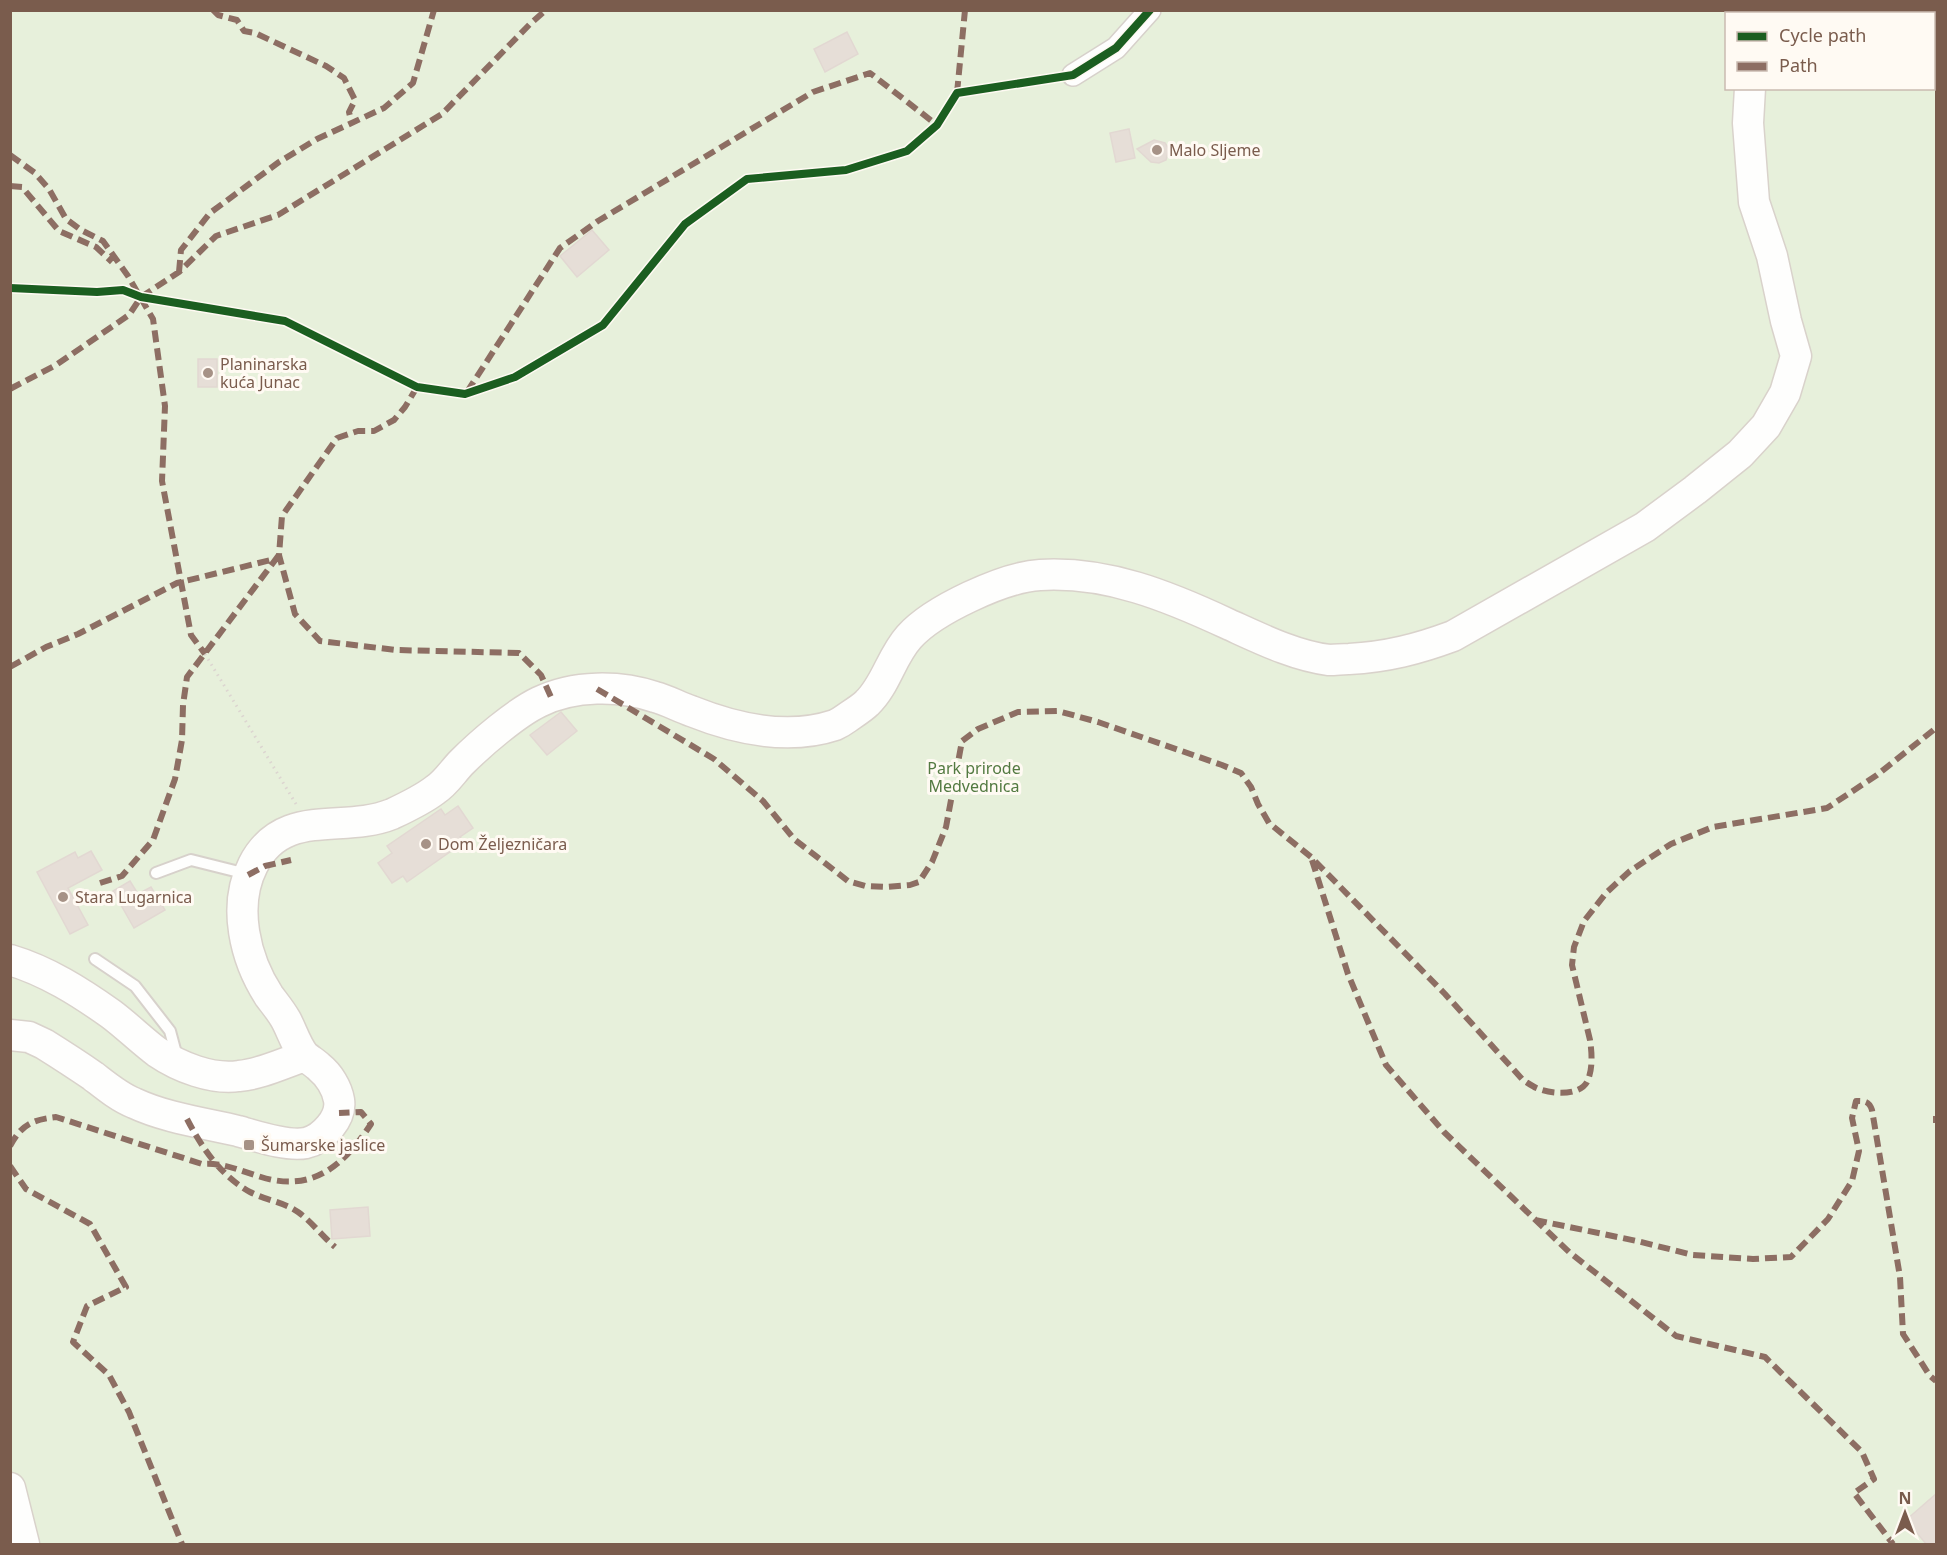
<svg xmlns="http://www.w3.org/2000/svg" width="1947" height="1555" viewBox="0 0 1947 1555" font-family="'Noto Sans',sans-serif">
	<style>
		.green { fill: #e7f0db; fill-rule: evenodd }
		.building { fill: #e6ded7; stroke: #e2d8d2; stroke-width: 1.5 }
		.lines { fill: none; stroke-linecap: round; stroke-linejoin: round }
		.service-casing { stroke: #d7d1cb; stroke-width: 14 }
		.minor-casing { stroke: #d7d1cb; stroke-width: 24 }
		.secondary-casing { stroke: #d9d2cb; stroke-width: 33 }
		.path { stroke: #dcd5d0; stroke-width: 3; stroke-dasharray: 1.5 4.5; stroke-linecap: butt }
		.service { stroke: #fefefd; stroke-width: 10 }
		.minor { stroke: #fefefd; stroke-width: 21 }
		.secondary { stroke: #fefefd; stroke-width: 30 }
		.quiet { stroke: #8d6e63; stroke-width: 6; stroke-dasharray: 12 6; stroke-linecap: butt }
		.cycleway-casing { stroke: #fffaf3; stroke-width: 11 }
		.cycleway { stroke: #1b5e20; stroke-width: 8 }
		.poi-dot { fill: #a69286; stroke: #fffaf3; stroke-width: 2 }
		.labels { text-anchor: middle; stroke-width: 6; stroke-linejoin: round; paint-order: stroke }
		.poi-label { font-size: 16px; fill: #7a5c4d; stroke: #fffaf3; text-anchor: start }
		.park-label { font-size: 16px; fill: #537a41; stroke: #fffaf3 }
	</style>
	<rect width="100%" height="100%" fill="#f9f5f0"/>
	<path class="green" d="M 11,11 L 1936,11 L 1936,1544 L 11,1544 ZM 1726,14 L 1934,14 L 1934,88 L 1726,88 Z"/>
	<path class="building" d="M 847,32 L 858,54 L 825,72 L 814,49 Z
		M 1129,129 L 1135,158 L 1116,162 L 1110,133 Z
		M 1154,140 L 1165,143 L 1169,149 L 1166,160 L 1159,163 L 1151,162 L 1137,149 Z
		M 592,230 L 609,250 L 577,277 L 560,256 Z
		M 198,359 L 217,359 L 217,387 L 198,387 Z
		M 561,712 L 577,731 L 547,755 L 530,735 Z
		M 458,806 L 473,828 L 460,837 L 464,842 L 407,882 L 403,876 L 392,883 L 378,863 L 392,853 L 387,846 L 441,809 L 445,815 Z
		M 91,851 L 102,870 L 68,888 L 88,925 L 70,934 L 37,872 L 75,852 L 78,858 Z
		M 130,881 L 138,894 L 151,887 L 165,910 L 134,928 L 113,891 Z
		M 368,1207 L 370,1236 L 332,1239 L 330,1210 Z
		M 1936,1494 L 1936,1545 L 1927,1545 L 1906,1520 Z"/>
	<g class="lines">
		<defs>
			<path id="service" d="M 156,873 L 191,860 L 247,874
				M 95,959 L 135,986 L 170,1031 L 177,1057"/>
			<path id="minor" d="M 1073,75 L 1116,48 L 1150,10"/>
			<path id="secondary" d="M 1757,14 L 1757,10
				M 10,960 C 47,971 80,992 111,1014 C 127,1026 141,1040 157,1052 C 179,1067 212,1080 239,1076 C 262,1074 283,1063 305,1056
				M 10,1035 L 29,1037 L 44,1044 C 60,1054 77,1065 93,1076 C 106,1086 119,1097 134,1103 C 166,1118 204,1123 238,1131 C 256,1136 287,1147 306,1143 C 323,1139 342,1118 339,1100 C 337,1088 329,1075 319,1067 C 315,1063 308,1059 304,1055 C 296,1045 292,1031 286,1020 C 281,1011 275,1004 269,996 C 245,959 232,906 253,865 C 283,806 343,834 392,814 C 407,807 422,800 435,790 C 446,783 453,771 462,762 C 481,743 516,713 539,702 C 574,685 619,685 655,697 C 667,700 679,707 691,711 C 736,729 787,741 835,725 C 842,722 845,719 851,715 C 854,713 865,705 867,703 C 886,685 891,657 909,637 C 933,610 1004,577 1040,575 C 1107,571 1168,596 1228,624 C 1259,638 1295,656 1329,660 C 1336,660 1342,659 1349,659 C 1387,657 1418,649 1453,636 L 1645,527 L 1695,490 L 1740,454 L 1766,426 L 1785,393 L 1796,356 L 1786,321 L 1772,256 L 1754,202 L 1748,123 L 1750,88
				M 10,1488 L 24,1544"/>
		</defs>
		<use href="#service" class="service-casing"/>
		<use href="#minor" class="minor-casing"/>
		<use href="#secondary" class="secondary-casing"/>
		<path class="path" d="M 205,654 L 296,804"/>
		<use href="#service" class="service"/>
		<use href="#minor" class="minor"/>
		<use href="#secondary" class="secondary"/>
		<path class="quiet" d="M 213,10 L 218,15 L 237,20 L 244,31 L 255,33 L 326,66 L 344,78 L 355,100 L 349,112 L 352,125
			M 957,93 L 965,10
			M 10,155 L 35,173 L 49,189 L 66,219 L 81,230 L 103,241 L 128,276 L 153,319 L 165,406 L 162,481 L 191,635 L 205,654
			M 10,186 L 22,187 L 59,231 L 96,247 L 112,262
			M 179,272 L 181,250 L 210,213 L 279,162 L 317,139 L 384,108 L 413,83 L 434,10
			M 417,387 L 405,407 L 394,420 L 383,426 L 374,431 L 358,431 L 337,438 L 282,516 L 279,555 L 295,614 L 320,641 L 396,650 L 519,653 L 541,675 L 551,697
			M 10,389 L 56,365 L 129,315 L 141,297 L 179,272 L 216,236 L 278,215 L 442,114 L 530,24 L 546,10
			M 467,392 L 560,248 L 598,221 L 813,92 L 870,73 L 937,125
			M 10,667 L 46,647 L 78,634 L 177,583 L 275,559
			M 597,689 L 714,759 L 763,801 L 794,839 L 848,881 L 865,886 L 886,887 L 910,885 L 919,882 L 932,862 L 946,827 L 962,741 L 978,729 L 1018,712 L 1058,711 L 1098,722 L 1222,765 L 1241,773 L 1251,787 L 1258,804 L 1269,823 L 1311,857 L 1445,994 L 1523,1080 C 1528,1083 1533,1087 1539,1089 C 1552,1094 1579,1096 1587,1082 C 1593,1070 1592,1053 1590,1040 L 1572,965 L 1574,947 L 1584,921 L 1607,892 L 1630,871 L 1671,844 L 1713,827 L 1827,808 L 1877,775 L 1936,728
			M 1312,860 L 1348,974 L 1386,1065 L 1444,1132 L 1569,1252 L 1676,1336 L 1765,1357 L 1862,1452 L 1874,1479 L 1854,1493 L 1893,1544
			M 248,875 L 265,866 L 291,860
			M 100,883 L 122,876 L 153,840 L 175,779 L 182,740 L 183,705 L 187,677 L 279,555
			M 1936,1116 L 1936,1123
			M 187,1119 C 202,1148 221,1176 250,1192 C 265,1200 284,1202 298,1212 C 312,1222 322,1236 335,1247
			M 10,1146 C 22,1124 32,1120 56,1117 L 202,1164 C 222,1162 241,1171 261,1177 C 313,1193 344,1165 371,1124 L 361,1112 L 339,1113
			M 10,1166 L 26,1189 L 90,1224 L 126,1287 L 87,1306 L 73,1342 L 109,1375 L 129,1412 L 182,1544
			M 1535,1220 L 1637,1241 L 1693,1255 L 1753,1259 L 1791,1257 L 1828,1219 L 1852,1181 L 1859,1151 L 1852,1118 L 1856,1101 C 1865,1101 1869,1101 1872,1110 L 1900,1277 L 1903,1334 L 1930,1376 L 1936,1381"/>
		<defs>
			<path id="cycleway" d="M 10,288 L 97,292 L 123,290 L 141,297 L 285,321 L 417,387 L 465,394 L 515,377 L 603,325 L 685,224 L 747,179 L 846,170 L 907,151 L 937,125 L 957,93 L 1073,75 L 1116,48 L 1150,10"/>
		</defs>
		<use href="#cycleway" class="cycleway-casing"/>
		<use href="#cycleway" class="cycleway"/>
	</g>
	<g class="poi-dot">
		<circle cx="1157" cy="150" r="6"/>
		<circle cx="208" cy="373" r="6"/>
		<circle cx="426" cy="844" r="6"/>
		<circle cx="63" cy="897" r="6"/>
		<rect x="243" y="1139" width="12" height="12" rx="3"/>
	</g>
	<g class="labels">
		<g class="poi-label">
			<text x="1169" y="156">Malo Sljeme</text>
			<text x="220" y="370">Planinarska<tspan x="220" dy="18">kuća Junac</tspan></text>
			<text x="438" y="850">Dom Željezničara</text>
			<text x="75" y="903">Stara Lugarnica</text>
			<text x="261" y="1151">Šumarske jaslice</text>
		</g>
		<g class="park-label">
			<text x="974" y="774">Park prirode<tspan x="974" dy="18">Medvednica</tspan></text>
		</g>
	</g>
	<rect width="1947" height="1555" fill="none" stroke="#7a5c4d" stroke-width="24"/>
	<rect x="1725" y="12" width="210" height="78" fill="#fffaf3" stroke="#cabbb1" stroke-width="1.5"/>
	<rect x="1737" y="32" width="30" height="9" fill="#1b5e20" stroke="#cabbb1" stroke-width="1.5"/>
	<text x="1779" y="42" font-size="18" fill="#7a5c4d">Cycle path</text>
	<rect x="1737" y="62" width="30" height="9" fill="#8d6e63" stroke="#cabbb1" stroke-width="1.5"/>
	<text x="1779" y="72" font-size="18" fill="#7a5c4d">Path</text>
	<g transform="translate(1905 1513)" stroke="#fffaf3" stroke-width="4.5" paint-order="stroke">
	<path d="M0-4.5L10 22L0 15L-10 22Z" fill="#7a5c4d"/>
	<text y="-9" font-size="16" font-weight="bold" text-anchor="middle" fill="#7a5c4d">N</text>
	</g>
</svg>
